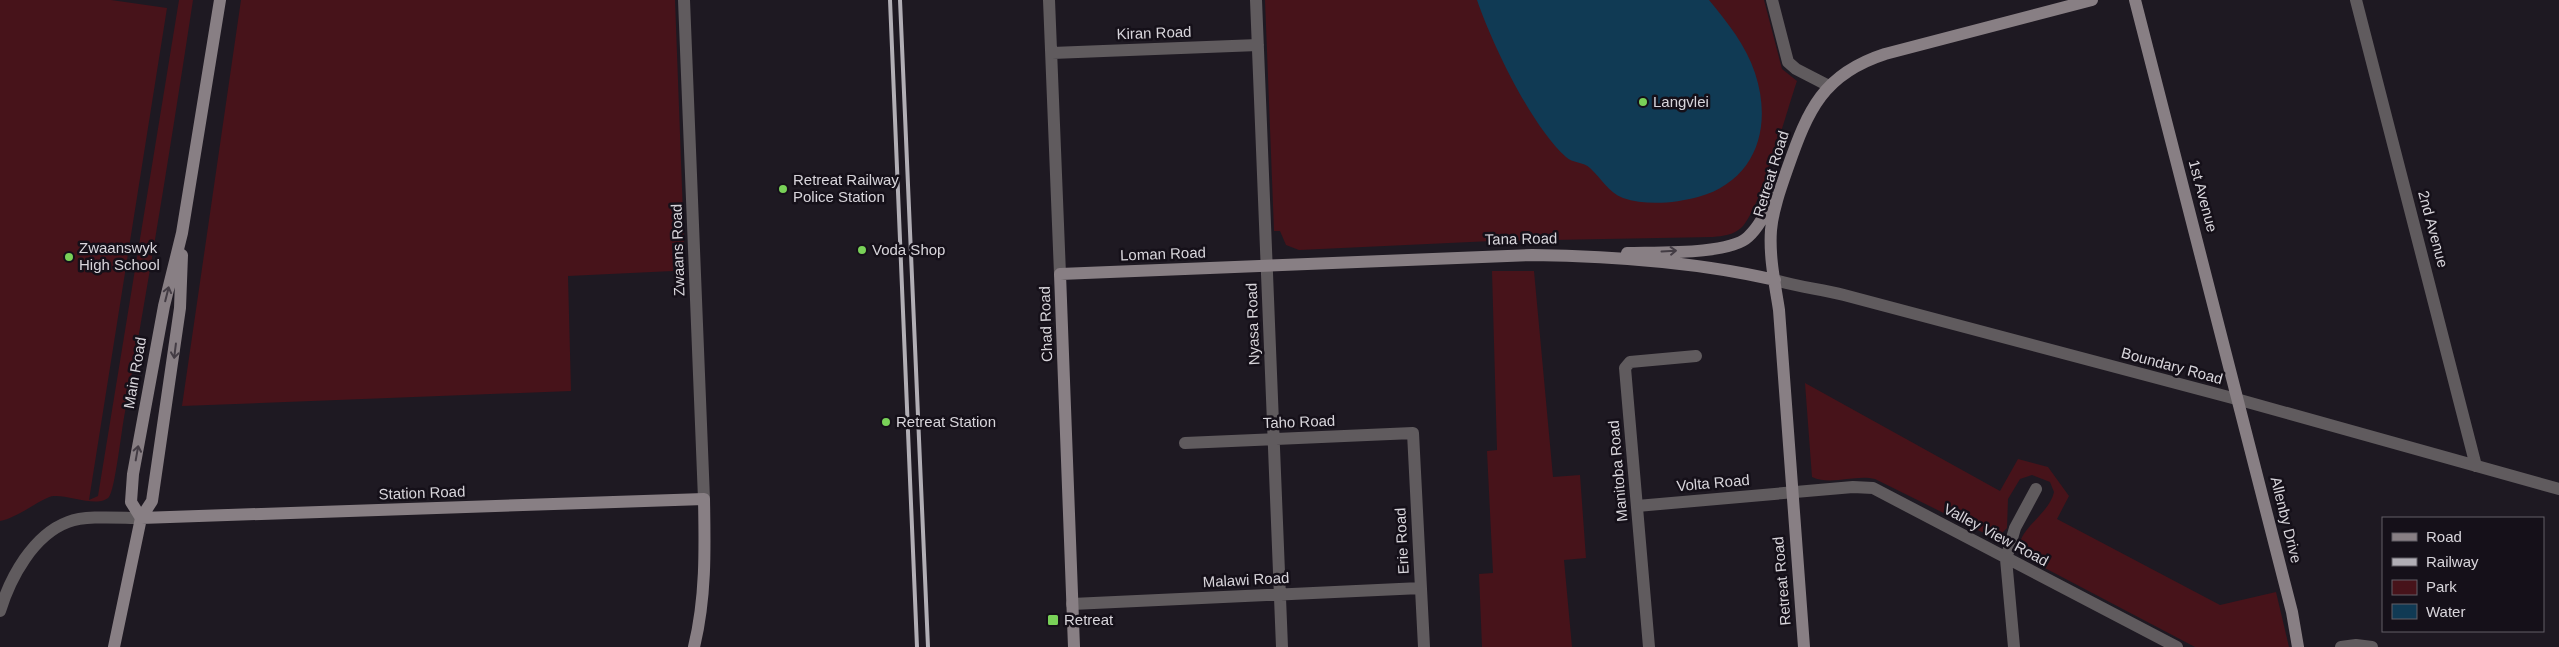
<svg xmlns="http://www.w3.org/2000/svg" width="2559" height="647" viewBox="0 0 2559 647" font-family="Helvetica,sans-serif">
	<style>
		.green { fill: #47131a }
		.water { fill: #103a54 }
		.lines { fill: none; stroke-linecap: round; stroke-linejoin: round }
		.street { stroke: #605b5e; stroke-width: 12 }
		.secondary { stroke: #887f84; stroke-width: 12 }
		.rail { stroke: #b1aeb5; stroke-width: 4 }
		.oneway { stroke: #433c44 }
		.poi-dot { fill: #79d158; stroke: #151019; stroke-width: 2 }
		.labels { text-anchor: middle; stroke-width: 5; stroke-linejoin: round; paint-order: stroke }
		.street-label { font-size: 15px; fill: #d8d5db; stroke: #151019 }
		.poi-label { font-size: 15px; fill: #d8d5db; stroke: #151019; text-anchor: start }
	</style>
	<rect width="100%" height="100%" fill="#1e1922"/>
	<path class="green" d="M 0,0 L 111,0 L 167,8 L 89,500 L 98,496 L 179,0 L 193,0 C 172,138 150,275 125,412 C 122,426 115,491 109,497 C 99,508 69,495 54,496 C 44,496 18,518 0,521 Z
		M 241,0 L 675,0 L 684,242 L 672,243 L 673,271 L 568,276 L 571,391 L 182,406 Z
		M 1265,0 L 1764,0 L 1782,69 L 1797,81 C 1787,110 1760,211 1741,228 C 1733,235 1723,236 1713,237 L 1492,241 L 1299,250 L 1286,245 L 1280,231 L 1274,231 Z
		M 1492,271 L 1534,271 L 1553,477 L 1580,475 L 1586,558 L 1564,560 L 1572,647 L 1482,647 L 1479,574 L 1493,573 L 1487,451 L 1497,450 Z
		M 1805,383 L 2000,491 L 2018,459 L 2048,467 L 2069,496 L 2057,519 L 2220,605 L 2276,592 L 2289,647 L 2195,647 L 2024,557 C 2006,535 2049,517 2054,492 L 2050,482 L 2032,475 L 2020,479 L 2008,499 L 2007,528 L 1999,536 L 1992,537 L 1875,479 C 1855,474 1832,486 1812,477 Z"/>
	<path class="water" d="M 1477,0 L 1709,0 C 1727,22 1746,45 1755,73 C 1773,127 1756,181 1698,197 C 1676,203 1646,206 1623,198 C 1608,192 1601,178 1590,168 C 1584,162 1572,163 1566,157 C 1531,125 1493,46 1477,0 Z"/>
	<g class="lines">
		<path class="street" d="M 684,0 L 704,499
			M 1049,0 L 1060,274
			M 1256,0 L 1282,647
			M 1772,0 L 1788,62 L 1796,69 L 1829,86
			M 2356,0 L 2476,466
			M 1052,53 L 1258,45
			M 1775,280 C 1798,287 1821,289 1844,295 L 2240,400 L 2559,489
			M 1185,443 L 1413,433 L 1424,647
			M 1637,506 L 1853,487 L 1873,488 L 2177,647
			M 1072,604 L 1421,588
			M 0,611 C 10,578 33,535 68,522 C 86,515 120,518 141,518
			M 1649,647 L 1625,368 L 1630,362 L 1696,356
			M 2014,647 L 2006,559 L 2015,528 L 2036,489
			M 2341,647 L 2356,645 L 2372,647"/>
		<path class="secondary" d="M 2135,0 L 2292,612 L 2298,647
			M 1627,253 C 1655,252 1729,255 1748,237 C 1759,227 1766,212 1773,198
			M 141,518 L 704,499 C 705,549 706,598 694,647
			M 141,518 L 131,502 L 133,474 L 164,306 L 182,233 L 220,0
			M 114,647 L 141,518 L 152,501 L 180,308 L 182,255
			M 1074,647 L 1060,274 L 1532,255 C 1611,256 1697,262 1775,280
			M 1804,647 L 1779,310 C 1775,284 1769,257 1771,230 C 1773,209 1781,187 1788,167 C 1808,110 1823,74 1885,54 L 2092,0"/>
		<path class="rail" d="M 890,0 L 917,647
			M 900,0 L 928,647"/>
	</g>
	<defs><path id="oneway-shaft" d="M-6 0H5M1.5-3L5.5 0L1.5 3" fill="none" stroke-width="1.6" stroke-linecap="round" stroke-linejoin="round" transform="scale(1.25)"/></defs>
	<g class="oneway">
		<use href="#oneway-shaft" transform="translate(1669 251) rotate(-3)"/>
		<use href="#oneway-shaft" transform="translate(167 294) rotate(-76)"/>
		<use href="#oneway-shaft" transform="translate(175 351) rotate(97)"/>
		<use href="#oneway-shaft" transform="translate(137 453) rotate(-80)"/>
	</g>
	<g class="poi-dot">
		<circle cx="1643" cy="102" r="5"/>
		<circle cx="783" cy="189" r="5"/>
		<circle cx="862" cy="250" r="5"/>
		<circle cx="69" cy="257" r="5"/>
		<circle cx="886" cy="422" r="5"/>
		<rect x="1047" y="614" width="12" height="12" rx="2.5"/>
	</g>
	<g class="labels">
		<g class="street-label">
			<text transform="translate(1154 33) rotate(-2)" y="5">Kiran Road</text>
			<text transform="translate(1771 174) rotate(-73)" y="5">Retreat Road</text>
			<text transform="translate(2203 196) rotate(75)" y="5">1st Avenue</text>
			<text transform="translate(2433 229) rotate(75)" y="5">2nd Avenue</text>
			<text transform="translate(1521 239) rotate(-1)" y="5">Tana Road</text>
			<text transform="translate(678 250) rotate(-92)" y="5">Zwaans Road</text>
			<text transform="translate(1163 254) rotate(-2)" y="5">Loman Road</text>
			<text transform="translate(1046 324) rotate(-92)" y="5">Chad Road</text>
			<text transform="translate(1253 324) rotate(-92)" y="5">Nyasa Road</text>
			<text transform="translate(2172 366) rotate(15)" y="5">Boundary Road</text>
			<text transform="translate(135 373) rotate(-80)" y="5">Main Road</text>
			<text transform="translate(1299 422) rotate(-2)" y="5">Taho Road</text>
			<text transform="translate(1618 471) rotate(-95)" y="5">Manitoba Road</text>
			<text transform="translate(1713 483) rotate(-5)" y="5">Volta Road</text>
			<text transform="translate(422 493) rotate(-2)" y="5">Station Road</text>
			<text transform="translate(2286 520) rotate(76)" y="5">Allenby Drive</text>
			<text transform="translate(1996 535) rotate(28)" y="5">Valley View Road</text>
			<text transform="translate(1402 541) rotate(-93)" y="5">Erie Road</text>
			<text transform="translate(1246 580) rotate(-3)" y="5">Malawi Road</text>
			<text transform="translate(1782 581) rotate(-95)" y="5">Retreat Road</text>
		</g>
		<g class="poi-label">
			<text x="1653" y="107">Langvlei</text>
			<text x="793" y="185">Retreat Railway<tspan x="793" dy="17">Police Station</tspan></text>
			<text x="79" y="253">Zwaanswyk<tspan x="79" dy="17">High School</tspan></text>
			<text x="872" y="255">Voda Shop</text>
			<text x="896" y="427">Retreat Station</text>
			<text x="1064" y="625">Retreat</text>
		</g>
	</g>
	<rect x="2382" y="517" width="162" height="115" fill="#151019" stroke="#635f67"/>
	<rect x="2392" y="533" width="25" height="8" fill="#887f84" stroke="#635f67"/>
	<text x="2426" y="542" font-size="15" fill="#d8d5db">Road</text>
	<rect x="2392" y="558" width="25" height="8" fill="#b1aeb5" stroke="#635f67"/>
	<text x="2426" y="567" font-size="15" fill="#d8d5db">Railway</text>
	<rect x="2392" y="580" width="25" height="15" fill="#47131a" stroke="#635f67"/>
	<text x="2426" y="592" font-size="15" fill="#d8d5db">Park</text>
	<rect x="2392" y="604" width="25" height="15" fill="#103a54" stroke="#635f67"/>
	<text x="2426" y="617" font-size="15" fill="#d8d5db">Water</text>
</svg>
